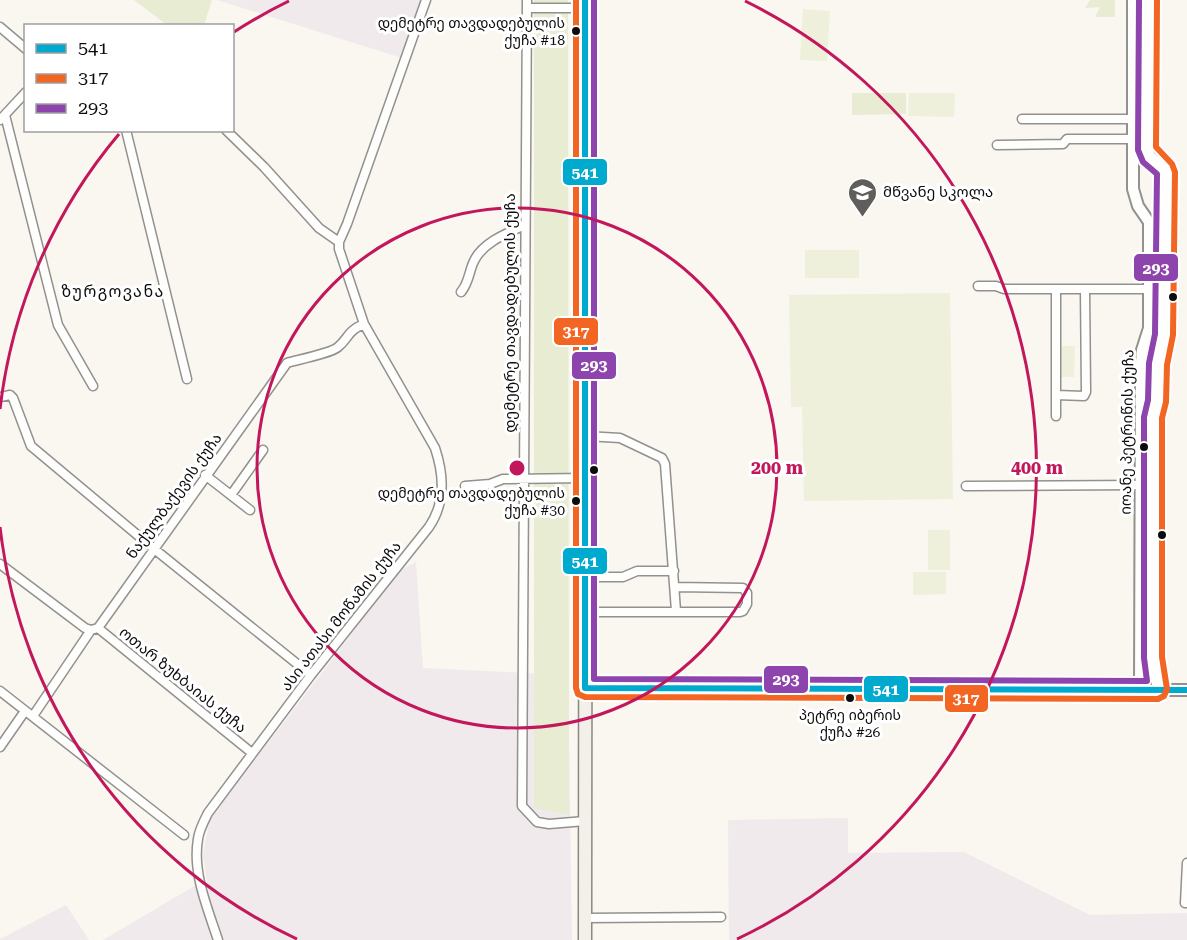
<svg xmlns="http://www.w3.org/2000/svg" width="1187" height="940" viewBox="0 0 1187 940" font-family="'Roboto Serif','Noto Sans Georgian',serif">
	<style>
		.industrial { fill: #f0eaed }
		.green { fill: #e7ecd2 }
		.pitch { fill: #eff0dc }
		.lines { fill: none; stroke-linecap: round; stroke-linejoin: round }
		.minor-casing { stroke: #93918f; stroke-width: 11 }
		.tertiary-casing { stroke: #93918f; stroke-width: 14 }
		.secondary-casing { stroke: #8a8885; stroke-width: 15 }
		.minor { stroke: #fefefd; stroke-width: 8 }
		.tertiary { stroke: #fefefd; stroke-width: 10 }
		.secondary { stroke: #f3f0e9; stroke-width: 12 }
		.bus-1-casing { stroke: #fff; stroke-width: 10 }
		.bus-2-casing { stroke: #fff; stroke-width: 10 }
		.bus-3-casing { stroke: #fff; stroke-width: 10 }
		.bus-1 { stroke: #00a9ce; stroke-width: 6 }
		.bus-2 { stroke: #f26522; stroke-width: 6 }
		.bus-3 { stroke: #8e44ad; stroke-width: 6 }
		.ring { fill: none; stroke: #c2185b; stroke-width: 3 }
		.bus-dot { fill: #0c0c0c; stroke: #fff; stroke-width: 2 }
		.labels { text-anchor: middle; stroke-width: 6; stroke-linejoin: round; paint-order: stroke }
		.bus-label { font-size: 14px; fill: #0c0c0c; stroke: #fff; text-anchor: end }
		.poi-label { font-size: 15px; fill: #0c0c0c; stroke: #fff; text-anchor: start }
		.street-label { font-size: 15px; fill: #0c0c0c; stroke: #fff }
		.neighbourhood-label { font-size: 16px; letter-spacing: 1.5px; fill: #0c0c0c; stroke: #fff }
		.centre { fill: #c2185b; stroke: #fff; stroke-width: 3 }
		.ring-label { font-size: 18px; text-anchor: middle; font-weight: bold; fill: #c2185b; stroke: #fff; stroke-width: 6; stroke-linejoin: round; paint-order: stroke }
		.line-badge { stroke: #fff; stroke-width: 2 }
		.badge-label { font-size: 16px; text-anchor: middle; font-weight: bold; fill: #fff }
	</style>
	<rect width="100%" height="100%" fill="#faf6f0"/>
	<path class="industrial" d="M 217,0 L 421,0 L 402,58 Z
		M 416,562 L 423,668 L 568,675 L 572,940 L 224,940 L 209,897 L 203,854 L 210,818 L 401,570 Z
		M 848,818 L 848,853 L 964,852 L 1090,915 L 1187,913 L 1187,940 L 729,940 L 728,820 Z
		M 196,885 L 213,940 L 103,940 Z
		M 66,905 L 89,940 L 0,940 L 0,939 Z"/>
	<path class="green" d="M 134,0 L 212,0 L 204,25 L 167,25 Z
		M 534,0 L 568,0 L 569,815 L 534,808 Z
		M 1090,0 L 1115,0 L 1115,17 L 1095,17 L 1100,7 L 1085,8 Z
		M 852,93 L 906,93 L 906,114 L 852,115 Z"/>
	<path class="pitch" d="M 803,9 L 830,11 L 827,61 L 800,60 Z
		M 909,93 L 955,93 L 954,117 L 908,116 Z
		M 805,250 L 859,250 L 859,278 L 805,278 Z
		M 950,293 L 953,499 L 804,501 L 802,407 L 791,407 L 789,295 Z
		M 1059,346 L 1075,346 L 1074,377 L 1059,377 Z
		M 928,530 L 950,530 L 950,570 L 928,570 Z
		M 913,572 L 946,572 L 946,594 L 913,595 Z"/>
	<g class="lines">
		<defs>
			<path id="minor" d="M 527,0 L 522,806 L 537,822 L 549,824 L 585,821
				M 527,8 L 585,8
				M 0,27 L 26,49
				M 5,115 L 58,325 L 93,386
				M 1022,119 L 1133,119
				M 0,120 L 26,92
				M 126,130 L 187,379
				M 226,130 L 264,167 L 319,228 L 339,242
				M 997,145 L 1063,144 L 1067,139 L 1133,139
				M 978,286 L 996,286 L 1004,289 L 1149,289
				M 461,292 C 469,283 469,271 474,261 C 483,242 508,233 525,225
				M 1056,395 L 1084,396 L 1086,392 L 1085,289
				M 0,397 L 10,395 L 13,398 L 31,446 L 153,548 L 311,675
				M 1056,416 L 1056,289
				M 586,436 L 620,438 L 662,458 L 665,464 L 676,611
				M 205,475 L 250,510
				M 465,486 L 490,484 L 503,479 L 586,478
				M 966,486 L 1140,485
				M 231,495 L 263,450
				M 0,564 L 85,628 L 91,630
				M 585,577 L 623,577 L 637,571 L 674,571
				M 585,612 L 740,612 L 743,611 L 747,604 L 747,593 L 743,588 L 675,587
				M 98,628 L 252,753
				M 0,691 L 184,835
				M 33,716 L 91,630 L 98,628 L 287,363 C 297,360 332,353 338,347 C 349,338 347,331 364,324
				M 0,747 L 25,711
				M 1187,863 L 1185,903 L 1187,903
				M 585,918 L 721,917
				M 218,940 C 208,909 192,873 198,839 C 199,830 204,821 208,813 L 311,675 L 429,527 C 446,502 444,475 435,448 L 364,324 L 339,249 L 339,242 L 347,224 L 426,0"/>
			<path id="tertiary" d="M 1133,0 L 1133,189 L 1138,206 L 1149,222 L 1149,328 L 1142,350 L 1141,363 L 1140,690
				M 1148,0 L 1147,149 L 1150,156 L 1165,169 L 1166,172 L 1164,335 L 1158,364 L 1157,401 L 1153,417 L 1153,658 L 1158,690
				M 585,688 L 1187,690"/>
			<path id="secondary" d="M 585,0 L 586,62 L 585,940"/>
		</defs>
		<use href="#minor" class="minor-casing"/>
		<use href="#tertiary" class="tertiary-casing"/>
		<use href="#secondary" class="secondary-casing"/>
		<use href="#minor" class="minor"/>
		<use href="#tertiary" class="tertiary"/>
		<use href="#secondary" class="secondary"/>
		<defs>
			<path id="bus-1" d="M 585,0 L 585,688
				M 585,688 L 1187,690"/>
			<path id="bus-2" d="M 576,0 L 576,688 L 578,694 L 585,697 L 1158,699 L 1164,696 L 1167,689 L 1162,657 L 1162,418 L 1166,402 L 1167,365 L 1173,335 L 1175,172 L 1172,164 L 1156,147 L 1157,0"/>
			<path id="bus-3" d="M 594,0 L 594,679 L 1147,681 L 1144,658 L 1144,417 L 1148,400 L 1149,363 L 1155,334 L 1157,174 L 1143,162 L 1138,150 L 1139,0"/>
		</defs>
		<use href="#bus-1" class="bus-1-casing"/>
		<use href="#bus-2" class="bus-2-casing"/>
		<use href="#bus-3" class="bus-3-casing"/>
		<use href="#bus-1" class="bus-1"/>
		<use href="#bus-2" class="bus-2"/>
		<use href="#bus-3" class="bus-3"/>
	</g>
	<g class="ring">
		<circle cx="517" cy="468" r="260"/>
		<path d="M297 939A520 520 0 0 1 0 527M0 409A520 520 0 0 1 119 134M234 32A520 520 0 0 1 289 1M745 1A520 520 0 0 1 737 939"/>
	</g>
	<defs>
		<symbol id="school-pin" viewBox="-11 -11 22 30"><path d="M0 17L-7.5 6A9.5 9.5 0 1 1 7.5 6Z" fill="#5f5e5c" stroke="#fff"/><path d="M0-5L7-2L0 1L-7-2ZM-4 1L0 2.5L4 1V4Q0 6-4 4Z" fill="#fff"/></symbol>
	</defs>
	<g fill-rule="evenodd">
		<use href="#school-pin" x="846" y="176" width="33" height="45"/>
	</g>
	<g class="bus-dot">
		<circle cx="576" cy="31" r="5"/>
		<circle cx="1173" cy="297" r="5"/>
		<circle cx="1144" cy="447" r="5"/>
		<circle cx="594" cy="470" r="5"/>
		<circle cx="576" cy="501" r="5"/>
		<circle cx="1162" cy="535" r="5"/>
		<circle cx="850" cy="698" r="5"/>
	</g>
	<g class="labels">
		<g class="bus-label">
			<text x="565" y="28">დემეტრე თავდადებულის<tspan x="565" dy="17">ქუჩა #18</tspan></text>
			<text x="565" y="498">დემეტრე თავდადებულის<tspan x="565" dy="17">ქუჩა #30</tspan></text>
			<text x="850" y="720" text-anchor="middle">პეტრე იბერის<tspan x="850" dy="17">ქუჩა #26</tspan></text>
		</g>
		<g class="poi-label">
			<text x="883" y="197">მწვანე სკოლა</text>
		</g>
		<g class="street-label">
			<text transform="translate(510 313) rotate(-90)" y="5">დემეტრე თავდადებულის ქუჩა</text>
			<text transform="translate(1127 432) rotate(-89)" y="5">იოანე პეტრიწის ქუჩა</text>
			<text transform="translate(174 496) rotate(-54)" y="5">ნაქულბაქევის ქუჩა</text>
			<text transform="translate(341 616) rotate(-52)" y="5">ასი ათასი მოწამის ქუჩა</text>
			<text transform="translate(183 680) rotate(39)" y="5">ოთარ ზუხბაიას ქუჩა</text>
		</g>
		<g class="neighbourhood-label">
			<text x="113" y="297">ზურგოვანა</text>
		</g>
	</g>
	<circle cx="517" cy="468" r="9" class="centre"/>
	<g class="ring-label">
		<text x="777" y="474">200 m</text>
		<text x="1037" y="474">400 m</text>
	</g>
	<g class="line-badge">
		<rect x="562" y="158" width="46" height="28" rx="6" fill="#00a9ce"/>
		<rect x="1133" y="253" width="46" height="29" rx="6" fill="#8e44ad"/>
		<rect x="553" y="317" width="46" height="29" rx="6" fill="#f26522"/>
		<rect x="571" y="351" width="46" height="29" rx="6" fill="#8e44ad"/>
		<rect x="562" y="547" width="46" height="28" rx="6" fill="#00a9ce"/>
		<rect x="763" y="665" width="46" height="29" rx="6" fill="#8e44ad"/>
		<rect x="863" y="675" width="46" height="28" rx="6" fill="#00a9ce"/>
		<rect x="944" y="684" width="45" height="29" rx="6" fill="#f26522"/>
	</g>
	<g class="badge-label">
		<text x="585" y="178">541</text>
		<text x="1156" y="274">293</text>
		<text x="576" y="337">317</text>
		<text x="594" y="371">293</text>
		<text x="585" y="567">541</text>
		<text x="786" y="685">293</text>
		<text x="886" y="695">541</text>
		<text x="966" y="704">317</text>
	</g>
	<rect x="24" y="24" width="210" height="108" fill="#ffffff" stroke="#9e9e9e" stroke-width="1.5"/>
	<rect x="36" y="44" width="30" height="9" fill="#00a9ce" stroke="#9e9e9e" stroke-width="1.5"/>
	<text x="78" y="54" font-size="18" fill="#0c0c0c">541</text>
	<rect x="36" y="74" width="30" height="9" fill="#f26522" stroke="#9e9e9e" stroke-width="1.5"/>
	<text x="78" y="84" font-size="18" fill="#0c0c0c">317</text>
	<rect x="36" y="104" width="30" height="9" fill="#8e44ad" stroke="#9e9e9e" stroke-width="1.5"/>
	<text x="78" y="114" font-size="18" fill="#0c0c0c">293</text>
</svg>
